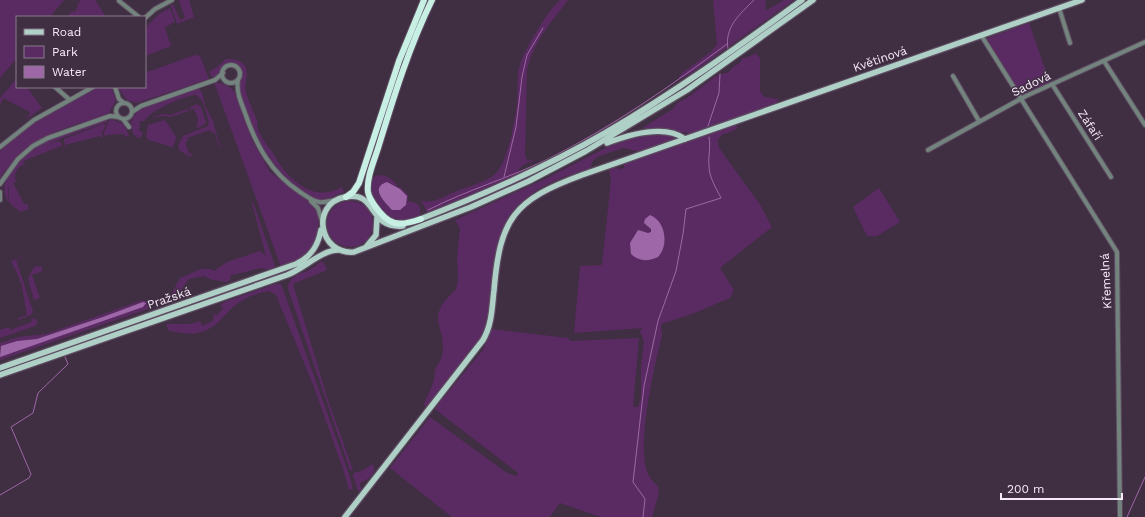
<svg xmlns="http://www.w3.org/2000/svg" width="1145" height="517" viewBox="0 0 1145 517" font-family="'Work Sans',sans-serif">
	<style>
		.green { fill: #5a2b62 }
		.water { fill: #9e67a7 }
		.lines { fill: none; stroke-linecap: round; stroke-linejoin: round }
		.stream { stroke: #9e67a7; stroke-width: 1 }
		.minor-casing { stroke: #5d4c60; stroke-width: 6 }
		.major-casing { stroke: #5d4c60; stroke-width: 8 }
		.highway-casing { stroke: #5d4c60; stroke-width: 8 }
		.minor { stroke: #73837e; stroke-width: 4 }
		.major { stroke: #afd0c7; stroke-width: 5.5 }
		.highway { stroke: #c7efe4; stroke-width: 6 }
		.labels { text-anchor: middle; stroke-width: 3; stroke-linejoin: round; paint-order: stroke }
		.street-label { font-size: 12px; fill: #f6eaf8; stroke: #402e43 }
	</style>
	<rect width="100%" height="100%" fill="#402e43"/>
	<path class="green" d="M 0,0 L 64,0 L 50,17 L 17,17 L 17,58 L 0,78 Z
		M 81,0 L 95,0 L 106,17 L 67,17 L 72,11 L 75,12 L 78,6 L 77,5 Z
		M 179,0 L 189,0 L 194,17 L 177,24 L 170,3 L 174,6 L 180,20 L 185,18 Z
		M 560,0 L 568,0 C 551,23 532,43 527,72 L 525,155 L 527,161 L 537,159 L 523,165 L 519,169 L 519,174 L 428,214 L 421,200 C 432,205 444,196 455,192 C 467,186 486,183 496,173 C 508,161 515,120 517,103 C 518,91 516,77 520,64 C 525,49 548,10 560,0 Z
		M 713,0 L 766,0 L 765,9 L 767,10 L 784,0 L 794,0 L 692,73 L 679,79 L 678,78 L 682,73 L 712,51 L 717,44 Z
		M 170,8 L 175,22 L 165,27 L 171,46 L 145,56 L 145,28 L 159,14 Z
		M 1029,23 L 1050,83 L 1021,96 L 985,39 Z
		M 755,53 L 760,58 L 760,91 L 764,97 L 779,99 L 776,103 L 700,132 L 691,133 L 642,128 L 673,109 L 677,103 L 687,98 L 716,76 L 729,72 L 733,67 L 740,63 L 742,58 L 749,57 Z
		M 195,55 L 200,56 L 209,79 L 137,103 L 127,100 L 119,89 L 118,87 L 145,87 L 145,73 Z
		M 226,59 C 233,59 240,59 245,66 C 250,74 243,83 246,92 C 248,101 255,114 257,121 C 258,125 257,128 259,132 C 263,141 269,147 274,155 C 288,179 313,204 342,187 L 344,192 C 336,194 330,200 321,200 C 314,200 306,194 300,189 C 267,165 252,130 240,92 C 238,84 244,78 242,71 C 240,64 233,63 227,64 L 213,79 L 209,71 L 216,68 Z
		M 17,78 L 17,87 L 27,87 L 42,108 L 27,119 L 30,112 L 3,98 L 0,106 L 0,98 Z
		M 214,82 L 225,84 L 234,91 L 252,140 L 270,172 L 309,202 L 317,210 L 319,216 L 316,242 L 301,258 L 281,267 Z
		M 98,87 L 111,87 L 116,100 L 109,113 C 99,118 87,121 77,124 C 42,136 21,146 0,178 L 0,151 L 18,134 L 41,118 Z
		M 198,88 L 202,92 L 205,105 L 204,106 L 201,99 L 196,95 C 182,96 152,110 144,121 L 140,121 L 139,131 L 143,132 L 141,137 L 138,138 L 133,134 L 131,122 L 136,113 L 142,108 Z
		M 197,104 L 201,107 L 206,122 L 204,125 L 197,128 L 198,118 L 194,110 L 199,107 L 171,117 L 162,116 L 152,118 L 162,114 L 170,115 L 188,109 L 189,110 L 191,109 L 190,107 Z
		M 204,106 L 205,106 L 213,121 L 220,147 L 217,148 L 219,146 L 215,133 L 212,133 L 210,130 L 187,138 L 188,141 L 185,142 L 189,154 L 192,153 L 193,155 L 189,156 L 180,151 L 178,146 L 183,136 L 208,126 L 209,122 Z
		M 109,119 L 107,122 C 72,135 0,152 9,203 L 9,182 L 18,166 L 23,162 L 25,164 C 17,167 13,173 16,182 L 13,183 L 24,204 L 28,204 L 28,209 L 21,212 C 5,201 0,194 8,175 C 30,140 72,132 109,119 Z
		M 110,119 L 124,124 L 129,136 L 125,137 L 124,134 L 106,135 L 105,139 L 104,132 Z
		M 165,120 L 176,137 L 175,143 L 172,147 L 149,140 L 146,137 L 148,125 Z
		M 103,124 L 106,125 L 102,132 L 103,139 L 100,136 L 65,145 L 65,148 L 64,139 Z
		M 733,125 L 738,127 L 737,129 L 722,135 L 718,139 L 719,148 L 759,203 L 772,227 L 720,268 L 734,290 L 730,298 L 692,314 L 661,324 L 662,335 C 654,369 638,436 646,469 C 648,476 653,482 658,486 L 659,493 L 652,517 L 601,517 L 560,503 L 550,517 L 452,517 L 390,468 L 430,417 L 507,473 L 516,476 L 518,473 L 436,410 L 435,408 L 483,350 L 492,329 L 568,338 L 570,341 L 639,338 L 633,407 L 638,407 L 641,397 L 641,367 L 644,342 L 640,331 L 642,328 L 574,333 L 580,266 L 602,265 L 611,180 L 609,169 L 616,167 L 620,169 L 624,168 L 624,164 Z
		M 646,135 L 666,135 L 676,138 L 674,141 L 642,152 L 623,148 L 597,157 L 592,162 L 590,170 C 579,173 567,175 557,180 C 490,208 494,260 488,322 L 484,333 L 477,345 L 426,408 L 424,404 C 427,396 432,388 434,379 C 435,376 434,373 435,370 C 437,365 441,361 442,356 C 448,325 422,319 456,290 L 458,280 L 457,256 L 460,229 L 455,220 L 545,179 L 619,141 Z
		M 58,141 L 61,142 L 63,149 L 61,146 L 26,160 L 26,163 L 25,159 L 43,147 Z
		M 377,175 C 386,175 395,179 398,188 L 400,187 L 408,195 L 408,201 L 416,203 L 420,207 L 420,215 C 412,221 396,225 387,218 C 380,212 375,201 370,194 L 372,179 Z
		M 879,188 L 900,222 L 877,236 L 867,236 L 853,207 Z
		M327 224a23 23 0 1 1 46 0a23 23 0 1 1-46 0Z
		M 253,202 L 275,266 C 270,272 267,269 261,268 C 257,268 238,275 230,275 L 231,279 L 227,282 L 212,280 L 204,276 L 189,279 L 174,299 L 168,300 L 180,278 L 201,269 L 210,269 L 214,271 L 227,262 L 260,251 L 266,256 L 252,203 Z
		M 26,255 L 16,260 L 33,311 L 31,315 L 18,320 L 18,318 L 27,315 L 21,282 L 20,282 L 18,275 L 11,261 Z
		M 320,262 L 323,262 L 327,270 L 293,284 L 327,397 L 353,470 L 350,470 L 288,289 C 289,275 299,275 309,270 C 313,268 317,265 320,262 Z
		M 41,266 L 43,271 L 32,275 L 40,298 L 34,300 L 28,279 L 34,267 Z
		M 275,284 L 281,284 L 349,474 L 353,489 L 349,490 L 344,472 L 314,387 L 276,295 L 269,291 C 257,293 243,298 233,307 C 221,318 215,330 197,333 C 188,335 178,332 169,331 L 166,324 L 190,324 L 200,321 L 202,326 L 213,321 L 214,313 L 217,316 L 223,308 L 220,306 L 224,302 Z
		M 143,300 L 149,303 L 148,309 L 0,360 L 0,343 L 18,337 L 46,334 Z
		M 34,318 L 38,322 L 35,326 L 0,338 L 0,330 L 9,327 L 10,330 L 32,322 L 31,319 Z
		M 373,464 C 377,476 369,478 360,483 L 361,490 L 358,491 L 353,476 L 354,473 L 361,471 Z"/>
	<path class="water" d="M 387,182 L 400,189 L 407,196 L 406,205 L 400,210 L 392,210 C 385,202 369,188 387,182 Z
		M 650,215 C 666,221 669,246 658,257 C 648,262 638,261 631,254 L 630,243 L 638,230 L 648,233 L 651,232 L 651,229 L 644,223 L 645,219 Z
		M 143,302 L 146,303 L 143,307 L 0,357 L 1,346 L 17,341 L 37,339 L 103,317 Z"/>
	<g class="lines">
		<path class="stream" d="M 728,49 C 724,27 740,14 754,0
			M 708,126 L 719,93 L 720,74
			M 504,177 L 516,127 L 522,77 L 527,55 L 543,28
			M 428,210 C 467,190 509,178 548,159 C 612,127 671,86 727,44
			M 0,495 L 29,478 L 31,474 L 11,427 L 33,413 L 38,393 L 68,364 L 65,357
			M 643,517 L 645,499 L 633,482 L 644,386 L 658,321 L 676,271 L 683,234 L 686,209 L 721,198 C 716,188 709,177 709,166 C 708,156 711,147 709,137
			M 1127,517 L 1145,477"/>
		<defs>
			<path id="minor" d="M 119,1 L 139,17
				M 1059,8 L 1070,43
				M 145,18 L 155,9 L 172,0
				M 981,35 L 1117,252 L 1120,517
				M 1104,61 L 1145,125
				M222 74a9 9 0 1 1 18 0a9 9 0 1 1-18 0Z
				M 953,76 L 979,121
				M 238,80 C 236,92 241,102 245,113 C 256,145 271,173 300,192 C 306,196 312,201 319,202 C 324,203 330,201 335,200
				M 1052,84 L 1111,177
				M 55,87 L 70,100
				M 115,87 L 119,99 L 124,103
				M116 111a8 8 0 1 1 16 0a8 8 0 1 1-16 0Z
				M 132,112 L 141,106 L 215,80 L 223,73
				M 123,119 L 129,127
				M 0,147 L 34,120 L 93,87
				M 928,150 L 1026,96 L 1145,42
				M 0,184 L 18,159 L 33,146 L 48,138 L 110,116 L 119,117
				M 0,192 L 0,200
				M 311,201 L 318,208 L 322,221"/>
			<path id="major" d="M 607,143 C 628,135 665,124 685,139
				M 418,220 C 483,195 546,167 605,133 C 674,93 738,47 802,0
				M 403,226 C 367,229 378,190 345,197 C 310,204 319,255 354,252 L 471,207 L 529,181 L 586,151 L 687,90 L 813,0
				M 366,247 L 376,235 L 377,218
				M 0,368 L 296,264 C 311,257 318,246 321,230
				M 0,375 L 287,275 C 303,269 322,250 338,250
				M 345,517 L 483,340 C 492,325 492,307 494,290 C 500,218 514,200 582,175 L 1082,0"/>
			<path id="highway" d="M 346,197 L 353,192 L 359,183 L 399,61 L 424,0
				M 421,219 C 398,227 389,226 375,206 C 372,201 369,198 368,192 C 366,178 375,159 379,145 C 394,96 409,47 432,0"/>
		</defs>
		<use href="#minor" class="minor-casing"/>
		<use href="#major" class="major-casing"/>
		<use href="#highway" class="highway-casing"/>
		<use href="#minor" class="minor"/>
		<use href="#major" class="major"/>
		<use href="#highway" class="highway"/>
	</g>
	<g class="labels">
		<g class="street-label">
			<text transform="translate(880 59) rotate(-19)" y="4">Květinová</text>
			<text transform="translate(1031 84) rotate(-26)" y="4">Sadová</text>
			<text transform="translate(1090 125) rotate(57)" y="4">Záfaří</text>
			<text transform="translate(1106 281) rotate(-93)" y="4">Křemelná</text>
			<text transform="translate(169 298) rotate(-19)" y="4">Pražská</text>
		</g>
	</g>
	<rect x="16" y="16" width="130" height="72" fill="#402e43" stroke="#89798b"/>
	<rect x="24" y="29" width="20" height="6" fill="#afd0c7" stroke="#89798b"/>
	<text x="52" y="36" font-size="12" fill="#f6eaf8">Road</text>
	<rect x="24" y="46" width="20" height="12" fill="#5a2b62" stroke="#89798b"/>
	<text x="52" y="56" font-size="12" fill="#f6eaf8">Park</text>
	<rect x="24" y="66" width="20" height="12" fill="#9e67a7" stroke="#89798b"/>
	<text x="52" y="76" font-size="12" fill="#f6eaf8">Water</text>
	<path d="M1001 493v6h121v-6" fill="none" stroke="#f6eaf8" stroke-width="2"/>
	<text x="1007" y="493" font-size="12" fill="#f6eaf8" stroke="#402e43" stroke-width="3" paint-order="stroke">200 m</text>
</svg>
